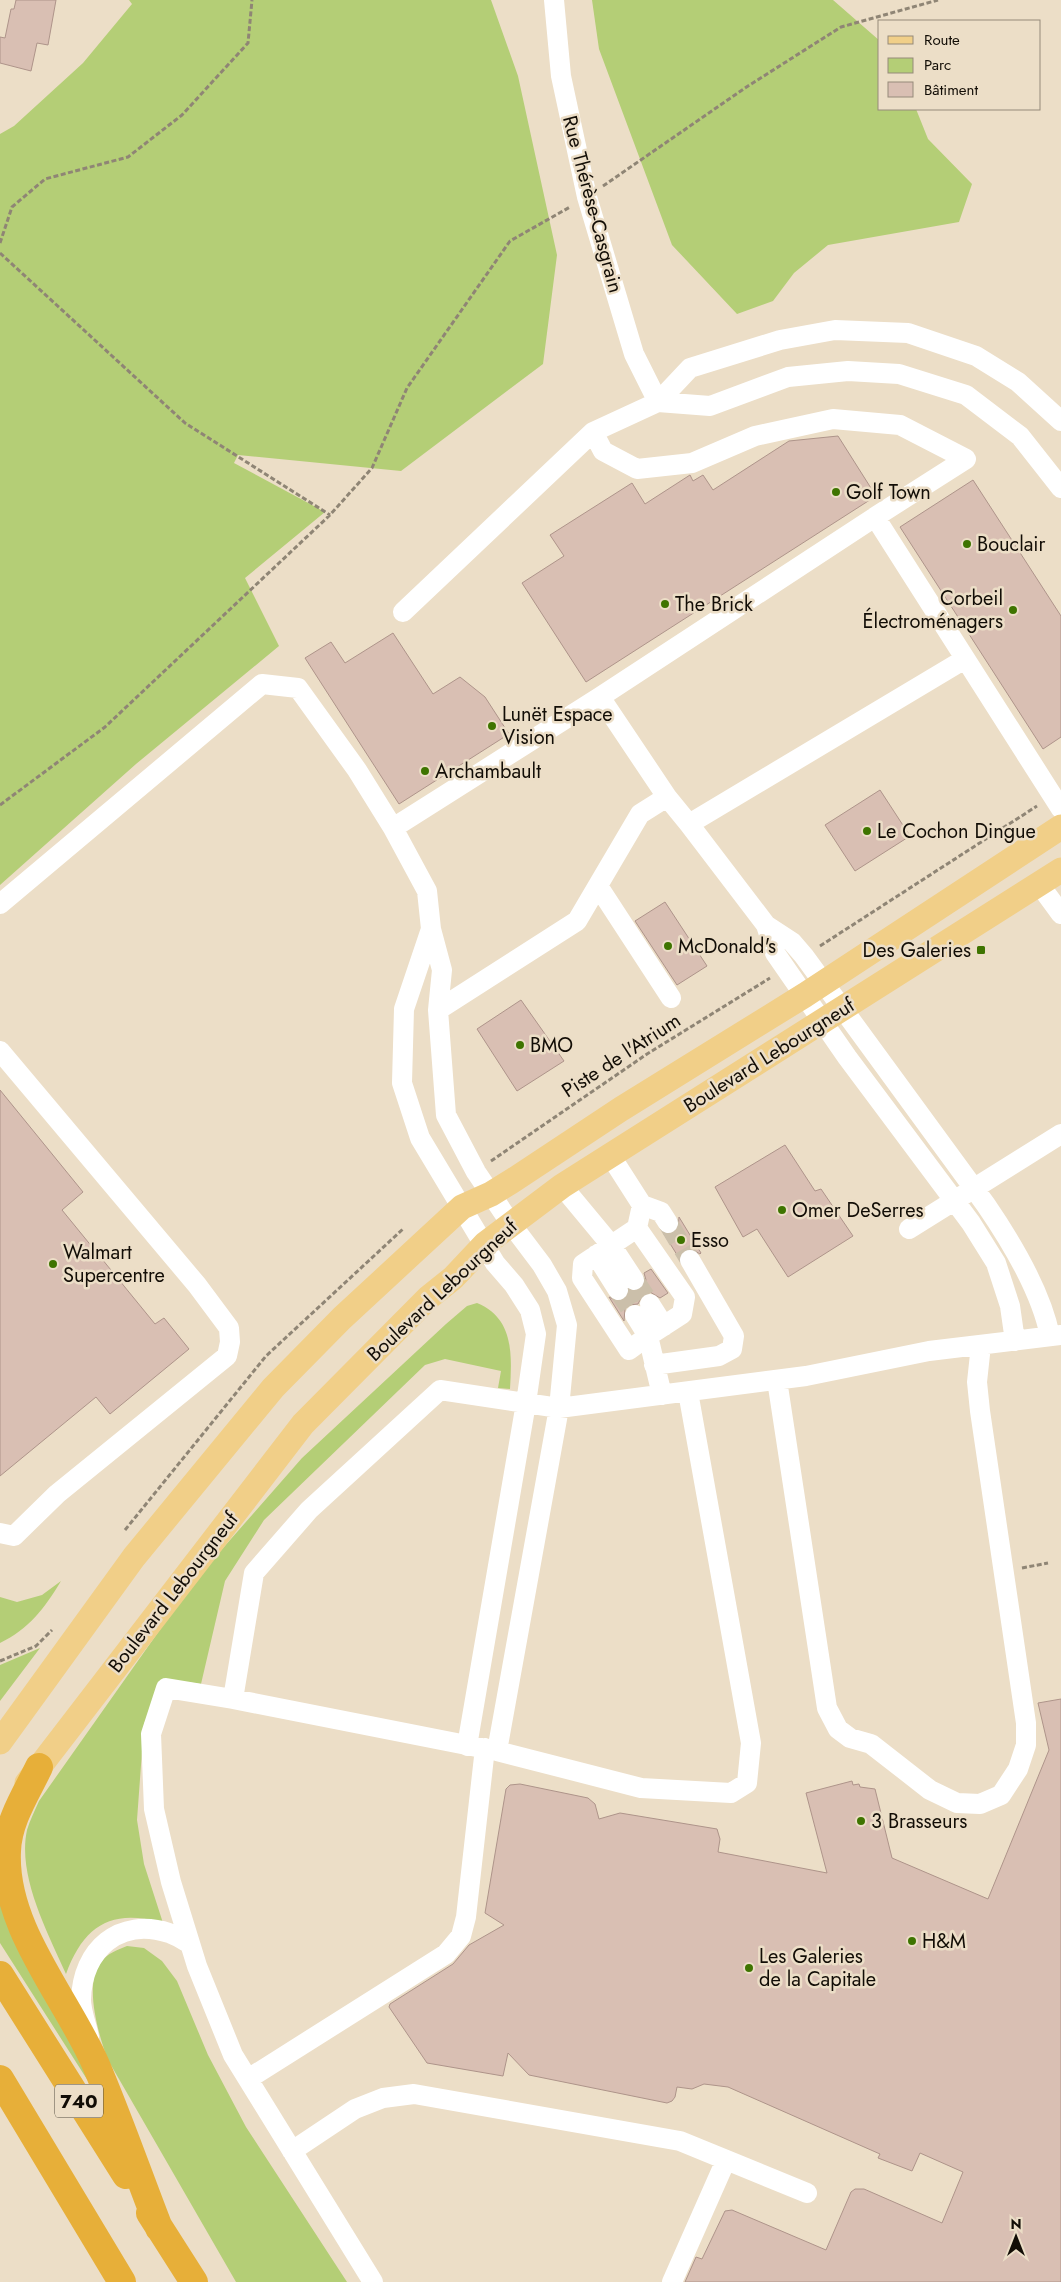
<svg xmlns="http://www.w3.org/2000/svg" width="1061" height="2282" viewBox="0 0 1061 2282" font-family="Jost,sans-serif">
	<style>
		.green { fill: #b4ce76 }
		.building { fill: #d9bfb3; stroke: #ae948a }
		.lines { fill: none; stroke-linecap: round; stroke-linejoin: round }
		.minor-tunnel { stroke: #cbbfaa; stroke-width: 20; stroke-dasharray: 20 10; stroke-linecap: butt }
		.path { stroke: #8f8575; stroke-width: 3; stroke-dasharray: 5 2.5; stroke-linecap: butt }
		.minor { stroke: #fff; stroke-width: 20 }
		.major { stroke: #f1cf88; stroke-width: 25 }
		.highway { stroke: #e7af39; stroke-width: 28 }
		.poi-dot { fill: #3e7400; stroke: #ecdec7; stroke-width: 2 }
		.labels { text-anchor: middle; stroke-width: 5; stroke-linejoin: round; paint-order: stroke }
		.shield { fill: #ecdec7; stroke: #534c40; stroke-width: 1 }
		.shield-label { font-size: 19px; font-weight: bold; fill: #120d06 }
		.street-label { font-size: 20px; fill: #120d06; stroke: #ecdec7 }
		.poi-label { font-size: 20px; fill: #120d06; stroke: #ecdec7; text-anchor: start }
	</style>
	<rect width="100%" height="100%" fill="#ecdec7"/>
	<path class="green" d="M 129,0 L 491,0 L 518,76 L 557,255 L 543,364 L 401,471 L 238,455 L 234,463 L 325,512 L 245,578 L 279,646 L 136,764 L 0,885 L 0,134 L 14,126 L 83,63 L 132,4 Z
		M 592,0 L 833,0 L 880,41 L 880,109 L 916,109 L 928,139 L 972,184 L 959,222 L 828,245 L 794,273 L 773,301 L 737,314 L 672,245 L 599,49 Z
		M 477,1303 C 514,1318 512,1355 510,1389 L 498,1388 L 501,1371 L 445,1359 L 425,1365 L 264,1520 L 225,1581 L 201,1684 L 163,1679 L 144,1724 L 137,1820 L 144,1864 L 163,1923 C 112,1908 84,1925 66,1974 C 48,1933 17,1876 27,1830 C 30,1820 35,1810 39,1801 L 195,1580 L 302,1458 L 446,1324 L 467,1306 Z
		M 61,1581 C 44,1609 29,1629 0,1643 L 0,1597 L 17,1602 L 42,1595 Z
		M 40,1648 L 0,1701 L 0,1665 Z
		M 0,1841 L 5,1853 L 90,2084 L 0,1943 Z
		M 127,1946 L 144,1948 L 162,1961 L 177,1981 L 208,2055 L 246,2127 L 347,2282 L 236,2282 L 108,2060 C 99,2037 83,1983 101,1962 C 108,1953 117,1950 127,1946 Z"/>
	<path class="building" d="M 16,0 L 56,0 L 48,45 L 37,43 L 31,71 L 0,63 L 0,37 L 5,38 L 11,9 L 14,9 Z
		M 838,436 L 876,496 L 586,682 L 522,583 L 564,556 L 550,535 L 632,483 L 645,504 L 690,475 L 693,481 L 703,475 L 713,490 L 789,441 Z
		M 973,480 L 1061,616 L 1061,737 L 1043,749 L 900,527 Z
		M 393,633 L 433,694 L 460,677 L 485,697 L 509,734 L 399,804 L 305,658 L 331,642 L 345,663 Z
		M 880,790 L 910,836 L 855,871 L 825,825 Z
		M 665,902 L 707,966 L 677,985 L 635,921 Z
		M 521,1000 L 564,1061 L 517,1091 L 477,1029 Z
		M 0,1090 L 83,1192 L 62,1210 L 155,1324 L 164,1318 L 189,1349 L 110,1414 L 96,1397 L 0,1476 Z
		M 785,1145 L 815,1191 L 821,1189 L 853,1236 L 788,1277 L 757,1229 L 743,1237 L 715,1187 Z
		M 679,1217 L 701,1253 L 700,1254 L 690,1248 L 684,1250 L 679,1258 L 664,1234 L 674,1233 L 678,1229 Z
		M 651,1269 L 668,1293 L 660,1298 L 650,1292 L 643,1294 L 638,1304 L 629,1305 L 625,1309 L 624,1321 L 609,1297 L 619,1302 L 625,1300 L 630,1291 L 641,1290 L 646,1280 L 644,1273 Z
		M 1061,1699 L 1061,2282 L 685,2282 L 696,2257 L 702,2259 L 725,2211 L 732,2210 L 826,2250 L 851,2192 L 855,2189 L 864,2189 L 942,2223 L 963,2172 L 920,2153 L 912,2171 L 878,2158 L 880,2154 L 728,2087 L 704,2084 L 692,2089 L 677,2087 L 675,2097 L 672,2101 L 667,2103 L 529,2075 L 508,2053 L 503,2076 L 427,2063 L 389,2007 L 390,2004 L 453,1964 L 469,1945 L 504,1925 L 485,1913 L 506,1789 L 510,1785 L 520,1784 L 588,1798 L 595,1804 L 599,1819 L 620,1813 L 717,1829 L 720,1839 L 718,1852 L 827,1873 L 806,1793 L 852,1781 L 853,1785 L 859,1784 L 860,1787 L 875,1789 L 892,1858 L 988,1899 L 1049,1750 L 1038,1703 Z"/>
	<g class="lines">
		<path class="minor-tunnel" d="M 668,1223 L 690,1260
			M 634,1280 L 650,1304
			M 618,1290 L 635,1315"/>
		<path class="path" d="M 603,186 L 748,86 L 841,27 L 938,0
			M 0,243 L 12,207 L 45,179 L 128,157 L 182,115 L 248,43 L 252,0
			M 0,253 L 185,423 L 330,515
			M 0,805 L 105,727 L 330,515 L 372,468 L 407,388 L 510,241 L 570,207
			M 820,946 L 1037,806
			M 491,1161 L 647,1054 L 770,978
			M 125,1530 L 266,1356 L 403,1229
			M 1022,1568 L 1048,1563
			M 0,1661 L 36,1646 L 52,1630"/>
		<path class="minor" d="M 554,0 L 561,76 L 587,197 L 634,354 L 658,402
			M 658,402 L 710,406 L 788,377 L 848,371 L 899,374 L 966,395 L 1020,436 L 1061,488
			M 593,432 L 603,451 L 637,469 L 692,463 L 755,436 L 833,419 L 900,425 L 966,459 L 875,517
			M 403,612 L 593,432 L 658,402 L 690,368 L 780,340 L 835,330 L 908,333 L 976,356 L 1018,382 L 1061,421
			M 600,697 L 667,797 L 689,824 L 766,925 L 775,953 L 847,1057 L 971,1223 L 996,1263 L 1010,1306 L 1015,1341
			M 689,824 L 965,659
			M 393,828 L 600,697 L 875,517 L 1061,809
			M 1039,884 L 1061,914
			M 598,886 L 671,998
			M 0,904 L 262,684 L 298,688 L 357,770 L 393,828 L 427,891 L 431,929 L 442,970 L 438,1010 L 446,1115 L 476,1172 L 511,1224 L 542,1265 L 557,1291 L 567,1325 L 559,1408 L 497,1751
			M 766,925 L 792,942 L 804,956 L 986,1205 C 1012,1243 1041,1291 1050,1336
			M 431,929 L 404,1009 L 402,1083 L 420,1138 L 495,1263 L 514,1285 L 530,1310 L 536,1334 L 526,1403 L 467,1746
			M 438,1010 L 577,921 L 640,814 L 667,797
			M 0,1051 L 197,1285 L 229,1328 L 230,1342 L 227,1356 L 57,1494 L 14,1536 L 0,1533
			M 610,1155 L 642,1205 L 637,1228 L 685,1297 L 682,1314 L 648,1336 L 662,1395
			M 562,1186 L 611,1245 L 634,1280
			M 642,1205 L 661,1212 L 668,1223
			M 909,1229 L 1061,1134
			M 596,1255 L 618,1290
			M 650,1304 L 664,1326
			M 635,1315 L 648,1336 L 629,1350 L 582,1278 L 583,1264 L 637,1228
			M 654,1365 L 719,1356 L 732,1349 L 734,1336 L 690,1260
			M 777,1380 L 827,1708 L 838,1729 L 850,1738 L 871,1744 L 930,1790 L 957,1803 L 980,1804 L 1001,1795 L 1018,1769 L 1026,1745 L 1026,1723 L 980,1411 L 977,1382 L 981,1345
			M 233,1699 L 497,1751 L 641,1788 L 731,1793 L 747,1783 L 751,1743 L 688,1392
			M 89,2037 C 87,2026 81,2011 81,2000 C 82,1949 120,1917 169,1933 C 177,1936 184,1940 190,1944
			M 248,2079 L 446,1954 L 461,1936 L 466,1917 L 485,1748
			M 292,2151 L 355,2109 L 383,2098 L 414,2094 L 680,2141 L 807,2193
			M 373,2282 L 233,2055 L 197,1966 L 171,1882 L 154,1809 L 151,1734 L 166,1688 L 233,1699 L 254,1573 L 309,1510 L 440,1390 L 559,1408 L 806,1376 L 929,1351 L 1061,1335
			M 672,2282 L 726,2160"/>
		<path class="major" d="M 0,1742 L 134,1557 L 273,1388 L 342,1318 L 462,1207 L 491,1194 L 512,1181 L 621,1109 L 805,995 L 1061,827
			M 27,1783 L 303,1424 L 428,1298 L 453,1278 L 485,1244 L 562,1186 L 1061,870"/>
		<path class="highway" d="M 39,1767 C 26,1794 8,1821 7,1851 C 3,1928 67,1998 96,2065 C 119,2119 138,2174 159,2228
			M 0,1975 L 126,2175
			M 0,2079 L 122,2282
			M 150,2213 L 194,2282"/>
	</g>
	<g class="poi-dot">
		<circle cx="836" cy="492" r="5"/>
		<circle cx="967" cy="544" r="5"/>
		<circle cx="665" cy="604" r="5"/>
		<circle cx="1013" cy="610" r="5"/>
		<circle cx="492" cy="726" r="5"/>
		<circle cx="425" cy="771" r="5"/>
		<circle cx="867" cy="831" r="5"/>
		<circle cx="668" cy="946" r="5"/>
		<rect x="976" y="945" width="10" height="10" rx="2.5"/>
		<circle cx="520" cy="1045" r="5"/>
		<circle cx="782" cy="1210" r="5"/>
		<circle cx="681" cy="1240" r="5"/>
		<circle cx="53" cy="1264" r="5"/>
		<circle cx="861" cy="1821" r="5"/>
		<circle cx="912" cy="1941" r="5"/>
		<circle cx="749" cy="1968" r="5"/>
	</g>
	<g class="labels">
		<rect class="shield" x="55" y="2084.5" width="48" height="33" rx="4"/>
		<g class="shield-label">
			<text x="79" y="2108">740</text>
		</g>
		<g class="street-label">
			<text transform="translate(593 204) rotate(75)" y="7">Rue Thérèse-Casgrain</text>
			<text transform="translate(621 1055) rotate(-33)" y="7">Piste de l'Atrium</text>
			<text transform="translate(769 1055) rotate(-32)" y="7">Boulevard Lebourgneuf</text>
			<text transform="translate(442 1290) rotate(-43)" y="7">Boulevard Lebourgneuf</text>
			<text transform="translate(173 1592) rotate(-52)" y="7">Boulevard Lebourgneuf</text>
		</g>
		<g class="poi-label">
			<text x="846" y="499">Golf Town</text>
			<text x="977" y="551">Bouclair</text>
			<text x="1003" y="605" text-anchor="end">Corbeil<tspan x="1003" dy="23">Électroménagers</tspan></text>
			<text x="675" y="611">The Brick</text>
			<text x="502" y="721">Lunët Espace<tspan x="502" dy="23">Vision</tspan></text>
			<text x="435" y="778">Archambault</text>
			<text x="877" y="838">Le Cochon Dingue</text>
			<text x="678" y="953">McDonald's</text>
			<text x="971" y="957" text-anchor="end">Des Galeries</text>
			<text x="530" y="1052">BMO</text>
			<text x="792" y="1217">Omer DeSerres</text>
			<text x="691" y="1247">Esso</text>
			<text x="63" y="1259">Walmart<tspan x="63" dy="23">Supercentre</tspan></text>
			<text x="871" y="1828">3 Brasseurs</text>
			<text x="922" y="1948">H&amp;M</text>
			<text x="759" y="1963">Les Galeries<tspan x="759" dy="23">de la Capitale</tspan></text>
		</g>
	</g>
	<rect x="878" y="20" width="162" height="90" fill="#ecdec7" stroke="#958a7a"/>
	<rect x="888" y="36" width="25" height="8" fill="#f1cf88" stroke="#958a7a"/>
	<text x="924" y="45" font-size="15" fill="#120d06">Route</text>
	<rect x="888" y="58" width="25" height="15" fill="#b4ce76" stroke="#958a7a"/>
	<text x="924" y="70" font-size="15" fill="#120d06">Parc</text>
	<rect x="888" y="82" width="25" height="15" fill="#d9bfb3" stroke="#958a7a"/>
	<text x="924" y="95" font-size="15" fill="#120d06">Bâtiment</text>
	<g transform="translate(1016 2237)" stroke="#ecdec7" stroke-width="4" paint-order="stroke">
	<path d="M0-4L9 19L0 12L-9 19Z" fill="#120d06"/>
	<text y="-8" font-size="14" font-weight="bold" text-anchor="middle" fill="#120d06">N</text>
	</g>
</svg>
